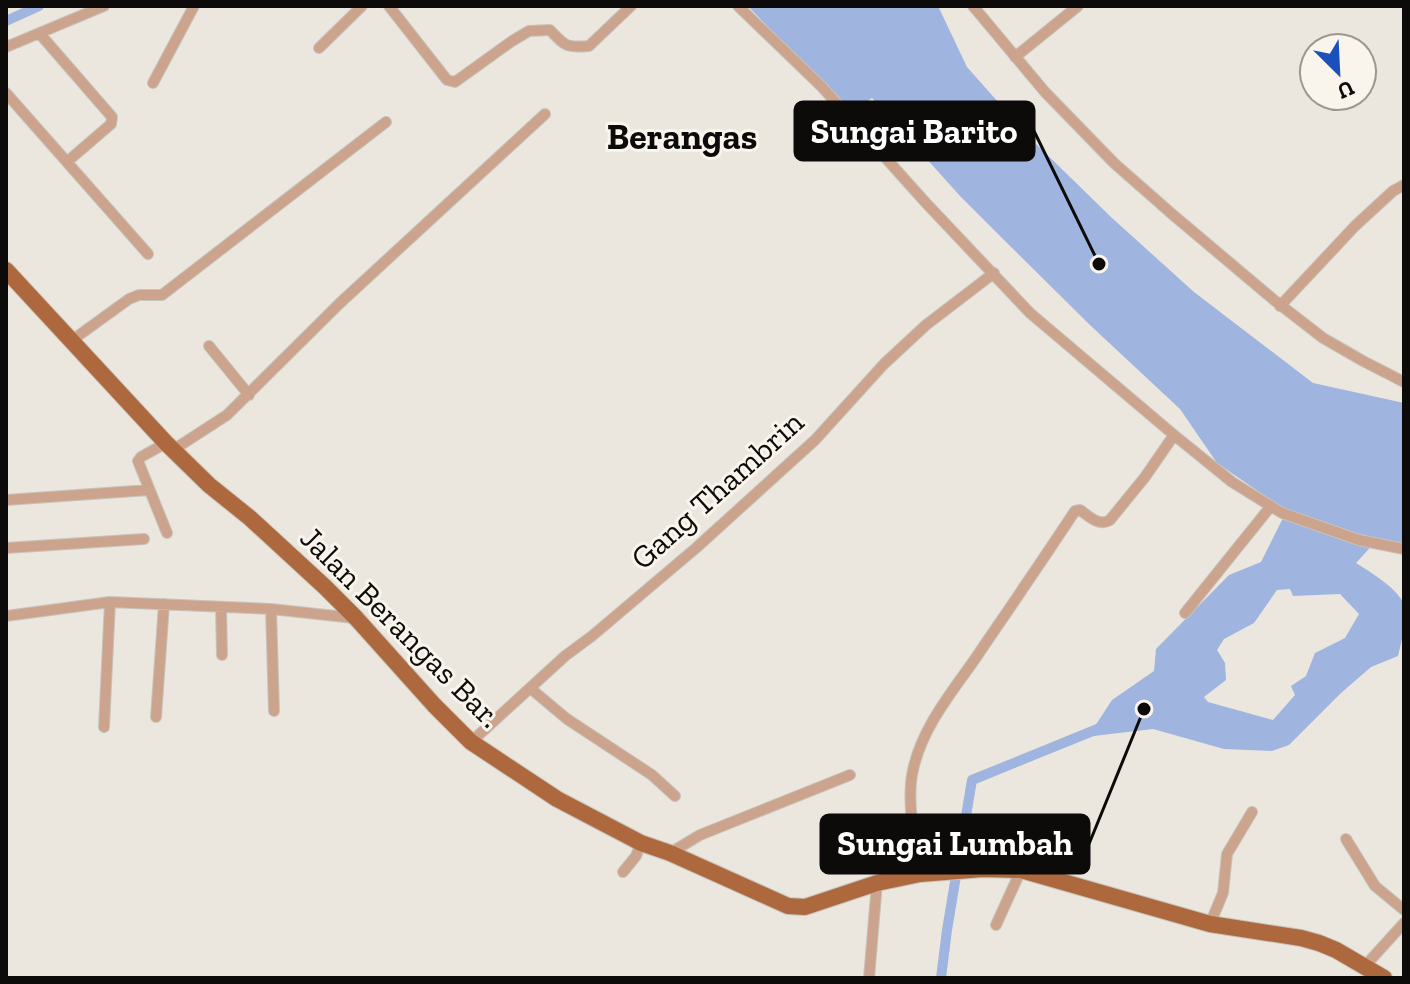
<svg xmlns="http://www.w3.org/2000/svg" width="1410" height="984" viewBox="0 0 1410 984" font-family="'Zilla Slab',serif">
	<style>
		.water { fill: #9fb4df; fill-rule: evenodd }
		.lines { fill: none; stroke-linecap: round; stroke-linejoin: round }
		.canal { stroke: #9fb4df; stroke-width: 10 }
		.street-casing { stroke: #c7c4bc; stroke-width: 12 }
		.primary-casing { stroke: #c7c4bc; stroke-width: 18 }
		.street { stroke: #cca48d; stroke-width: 10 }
		.primary { stroke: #ae683e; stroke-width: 16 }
		.labels { text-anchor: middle; stroke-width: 6; stroke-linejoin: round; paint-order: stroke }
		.street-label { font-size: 32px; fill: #0d0b09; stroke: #f9f5ec }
		.quarter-label { font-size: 36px; font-weight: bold; fill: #0d0b09; stroke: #f9f5ec }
		.leader { fill: none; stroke: #0d0b09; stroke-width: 3 }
		.callout-dot { fill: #0d0b09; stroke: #f9f5ec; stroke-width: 3 }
		.callout { fill: #0d0b09; stroke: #0d0b09; stroke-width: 3 }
		.callout-label { font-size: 34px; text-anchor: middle; font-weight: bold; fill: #fff }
	</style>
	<rect width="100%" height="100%" fill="#ebe7de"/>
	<path class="water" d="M 748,6 L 938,6 L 967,67 L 1030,138 L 1112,218 L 1194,292 L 1313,383 L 1404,403 L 1404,545 L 1378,539 L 1356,563 C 1370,572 1399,589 1404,605 C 1408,618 1401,643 1398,656 L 1371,667 L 1341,693 L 1289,745 L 1272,751 L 1224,749 L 1153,729 L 1085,737 L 1097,723 L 1112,700 L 1154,671 L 1156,649 L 1229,575 L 1261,562 L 1282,520 L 1284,509 L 1217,463 L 1180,409 L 1091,326 L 1003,239 L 960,196 L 872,98 L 850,113 ZM 1290,589 L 1293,596 L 1340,594 L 1359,614 L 1345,638 L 1315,653 L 1306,676 L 1291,686 L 1295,695 L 1273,720 L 1208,702 L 1204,697 L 1226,680 L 1225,663 L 1217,650 L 1224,639 L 1254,623 L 1277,590 Z"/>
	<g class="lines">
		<path class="canal" d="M 6,21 L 39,6
			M 941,978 L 947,930 L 972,780 L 1100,728"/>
		<defs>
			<path id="street" d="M 389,6 L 447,80 L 455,82 L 512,41 L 529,31 L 550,30 C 565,46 566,48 589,46 L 631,6
				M 738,6 L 822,87 L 926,203 L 1030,313 L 1174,435 L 1232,482 L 1282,513 L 1359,540 L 1404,549
				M 973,6 L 1045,92 L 1114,163 L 1172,214 L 1274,300 L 1323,338 L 1363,361 L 1404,382
				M 40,34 L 112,117 L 111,124 L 68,161
				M 6,47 L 104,6
				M 319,48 L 362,6
				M 1015,57 L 1078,6
				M 153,83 L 194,6
				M 6,93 L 148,254
				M 1280,306 L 1355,226 L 1393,191 L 1404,185
				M 71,341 L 129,299 L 139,295 L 162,295 L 386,122
				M 209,346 L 249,395
				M 166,443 L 141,457 L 138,461 L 167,533
				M 173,450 L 227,415 L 340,303 L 545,114
				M 6,500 L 149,490
				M 6,548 L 144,539
				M 221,607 L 222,655
				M 271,609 L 274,711
				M 1185,613 L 1271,506
				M 6,616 L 110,602 L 271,609 L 354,618
				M 530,688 L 567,719 L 652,775 L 675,796
				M 156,717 L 164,604
				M 104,727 L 110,602
				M 471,742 L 565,656 L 592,636 L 696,548 L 815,440 L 884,364 L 926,325 L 994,273
				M 1346,839 L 1375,886 L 1404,910
				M 670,853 L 700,835 L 850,775
				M 623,872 L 636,856 L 641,843
				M 920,874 C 915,844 906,800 913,770 C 922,728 951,693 975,659 C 1009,609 1042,561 1075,511 L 1080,510 C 1089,516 1099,527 1110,520 L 1145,477 L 1174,435
				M 1210,924 L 1223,893 L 1227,854 L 1252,812
				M 996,925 L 1021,870
				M 1365,966 L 1404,923
				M 869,978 L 877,883"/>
			<path id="primary" d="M 6,270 L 166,443 L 209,485 L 250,518 L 325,587 L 356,618 L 434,705 L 471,742 L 557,799 L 641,843 L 670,853 L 788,906 L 805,907 L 877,883 L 920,874 L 983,869 L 1021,870 L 1210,924 L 1301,938 L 1319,943 L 1336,950 L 1384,978"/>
		</defs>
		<use href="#street" class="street-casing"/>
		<use href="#primary" class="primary-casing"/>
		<use href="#street" class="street"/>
		<use href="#primary" class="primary"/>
	</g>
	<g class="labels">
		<g class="street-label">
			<text transform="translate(717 490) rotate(-42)" y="11">Gang Thambrin</text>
			<text transform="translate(401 627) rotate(45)" y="11">Jalan Berangas Bar.</text>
		</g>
		<g class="quarter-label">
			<text x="682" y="149">Berangas</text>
		</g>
	</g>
	<path class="leader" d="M1099 264L1034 131M1144 709L1089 844"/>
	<g class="callout-dot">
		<circle cx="1099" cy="264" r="8"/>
		<circle cx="1144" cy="709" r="8"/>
	</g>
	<g class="callout">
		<rect x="795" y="102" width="239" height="58" rx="8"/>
		<rect x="821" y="815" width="268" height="58" rx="8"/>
	</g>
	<g class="callout-label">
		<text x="914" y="143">Sungai Barito</text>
		<text x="955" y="855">Sungai Lumbah</text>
	</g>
	<rect width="1410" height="984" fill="none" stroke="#0d0b09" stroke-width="16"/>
	<g transform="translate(1338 72) rotate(156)"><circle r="38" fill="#f9f5ec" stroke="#9b9791" stroke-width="2"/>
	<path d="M0-6L14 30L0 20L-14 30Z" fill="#1b50bc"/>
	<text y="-12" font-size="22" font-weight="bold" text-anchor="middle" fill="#0d0b09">U</text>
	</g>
</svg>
